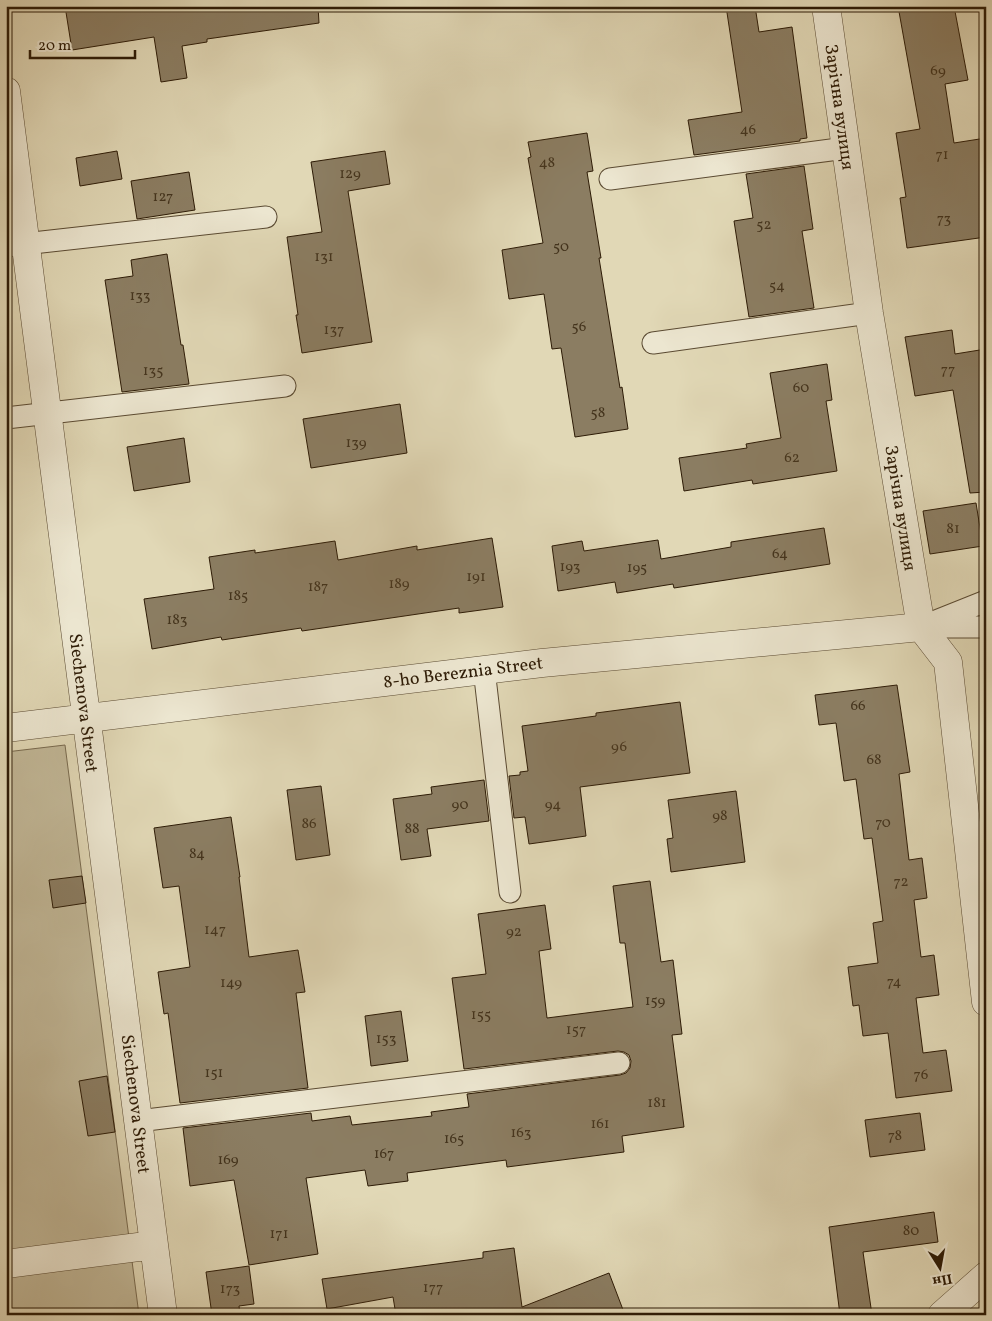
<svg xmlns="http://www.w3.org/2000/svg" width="992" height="1321" viewBox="0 0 992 1321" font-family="Vollkorn,serif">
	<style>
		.green { fill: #c2b898; stroke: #786a4f }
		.building { fill: #8b7d62; stroke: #2d1b06 }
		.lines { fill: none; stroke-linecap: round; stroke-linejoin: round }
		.lane-casing { stroke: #5a4a32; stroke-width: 23 }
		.street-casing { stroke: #5a4a32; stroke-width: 29 }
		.lane { stroke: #ece6d0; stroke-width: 21 }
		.street { stroke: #ece6d0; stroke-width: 28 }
		.labels { text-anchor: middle; stroke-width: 4; stroke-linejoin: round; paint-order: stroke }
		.number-label { font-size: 15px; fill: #44341d }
		.street-label { font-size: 18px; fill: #2d1b06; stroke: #ece6d0 }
	</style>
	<rect width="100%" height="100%" fill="#e1d8b6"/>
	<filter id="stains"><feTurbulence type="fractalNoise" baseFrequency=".004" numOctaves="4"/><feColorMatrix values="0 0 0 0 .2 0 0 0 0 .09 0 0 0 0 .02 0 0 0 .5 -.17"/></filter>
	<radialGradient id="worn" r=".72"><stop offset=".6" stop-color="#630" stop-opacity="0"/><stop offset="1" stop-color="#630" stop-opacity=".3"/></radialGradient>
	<path class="green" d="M 65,745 L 139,1315 L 6,1315 L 6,752 Z"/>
	<path class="building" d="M 65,6 L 318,6 L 319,23 L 207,39 L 207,42 L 182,46 L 187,78 L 161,82 L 154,37 L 72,50 Z
		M 726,6 L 755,6 L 759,32 L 792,27 L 807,138 L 800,139 L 800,141 L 694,155 L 688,120 L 742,112 Z
		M 898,6 L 954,6 L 968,80 L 945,84 L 954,143 L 986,138 L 986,237 L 907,248 L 900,198 L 906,197 L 896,133 L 920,129 Z
		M 587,133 L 593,171 L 587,172 L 601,258 L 599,258 L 620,388 L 622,387 L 628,429 L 575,437 L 561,348 L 552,349 L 544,294 L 509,299 L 502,250 L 543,243 L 528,158 L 531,157 L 528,142 Z
		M 117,151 L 122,179 L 80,186 L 76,158 Z
		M 385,151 L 390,184 L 348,191 L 372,342 L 302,353 L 296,315 L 298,315 L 287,237 L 322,232 L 311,162 Z
		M 804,166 L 813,229 L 802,231 L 814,308 L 749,317 L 734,221 L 753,218 L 746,174 Z
		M 189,172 L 195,210 L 137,219 L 131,181 Z
		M 167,254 L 181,345 L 183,345 L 189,384 L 122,392 L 105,280 L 133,276 L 131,260 Z
		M 952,330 L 955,354 L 986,349 L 986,492 L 970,493 L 953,390 L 915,396 L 905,337 Z
		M 827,364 L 832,400 L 826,401 L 837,471 L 753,484 L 752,480 L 684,491 L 679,458 L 747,448 L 746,444 L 781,438 L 770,373 Z
		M 400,404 L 407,453 L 311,468 L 303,419 Z
		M 184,438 L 190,482 L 134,491 L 127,447 Z
		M 976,503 L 983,546 L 930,554 L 923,511 Z
		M 824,528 L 830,564 L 674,588 L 673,584 L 617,593 L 615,582 L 558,591 L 552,546 L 582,541 L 584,551 L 658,540 L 661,559 L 731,547 L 731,542 Z
		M 492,538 L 503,607 L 459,613 L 459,608 L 302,631 L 301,628 L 222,640 L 221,637 L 152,649 L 144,599 L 214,589 L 209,557 L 255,550 L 255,553 L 335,541 L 338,560 L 417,546 L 417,550 Z
		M 897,685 L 910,772 L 899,774 L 909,860 L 922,858 L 927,898 L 914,900 L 921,957 L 934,955 L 939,995 L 916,998 L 923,1053 L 946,1050 L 952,1091 L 896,1098 L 888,1033 L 863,1036 L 859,1005 L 853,1006 L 848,967 L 878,963 L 873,923 L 883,921 L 872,838 L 864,839 L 856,779 L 844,781 L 836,723 L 819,725 L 815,695 Z
		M 680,702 L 690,773 L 580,787 L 586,836 L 529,844 L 525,817 L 514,818 L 509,776 L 520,775 L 520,772 L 528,771 L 522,726 L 596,716 L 596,713 Z
		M 484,780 L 489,821 L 427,829 L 431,856 L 401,860 L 393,799 L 432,794 L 431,787 Z
		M 321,786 L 330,855 L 296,860 L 287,790 Z
		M 736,791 L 745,862 L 671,872 L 667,839 L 673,838 L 668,800 Z
		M 231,817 L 240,877 L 239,877 L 249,957 L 298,950 L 305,992 L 296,993 L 308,1088 L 180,1103 L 168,1013 L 164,1014 L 158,972 L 190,967 L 179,886 L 163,888 L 154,828 Z
		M 82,876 L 86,903 L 53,908 L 49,880 Z
		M 650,881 L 661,962 L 673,960 L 682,1034 L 672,1035 L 684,1127 L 622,1136 L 624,1152 L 507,1167 L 506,1160 L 407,1173 L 408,1181 L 368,1186 L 365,1170 L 306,1178 L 318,1254 L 249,1265 L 234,1180 L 190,1186 L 183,1128 L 311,1113 L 312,1121 L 350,1116 L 352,1125 L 432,1116 L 431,1112 L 469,1107 L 467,1094 L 620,1075 L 626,1073 L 630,1068 L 631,1061 L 629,1055 L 624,1052 L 618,1051 L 464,1069 L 452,978 L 486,974 L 478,914 L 545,905 L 551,949 L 539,951 L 547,1018 L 633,1007 L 625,943 L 620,943 L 613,886 Z
		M 401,1011 L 408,1061 L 371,1066 L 365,1016 Z
		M 107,1076 L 115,1132 L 88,1136 L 79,1081 Z
		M 920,1113 L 925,1150 L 870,1157 L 865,1120 Z
		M 934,1212 L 938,1242 L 863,1252 L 872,1315 L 840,1315 L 829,1227 Z
		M 514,1248 L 522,1307 L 609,1273 L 625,1315 L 396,1315 L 393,1297 L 327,1309 L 322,1279 L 483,1258 L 483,1252 Z
		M 249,1266 L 254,1304 L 239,1306 L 240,1315 L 212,1315 L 206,1272 Z"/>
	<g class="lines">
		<defs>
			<path id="lane" d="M 610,179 L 846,148
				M 6,246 L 266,217
				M 653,343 L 869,313
				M 6,418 L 285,386
				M 921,627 L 986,601
				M 931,627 L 986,627
				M 484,669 L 510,892
				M 138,1121 L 619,1063"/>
			<path id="street" d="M 826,6 L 869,313 L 921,627 L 948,662 L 986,1002
				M 6,91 L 163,1315
				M 6,728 L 542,663 L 921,627
				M 6,1264 L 154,1245
				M 942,1315 L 986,1276"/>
		</defs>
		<use href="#lane" class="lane-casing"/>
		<use href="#street" class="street-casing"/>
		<use href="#lane" class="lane"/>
		<use href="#street" class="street"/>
	</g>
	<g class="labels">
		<g class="number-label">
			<text x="938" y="75">69</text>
			<text x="748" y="134">46</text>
			<text x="942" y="159">71</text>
			<text x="547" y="167">48</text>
			<text x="350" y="178">129</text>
			<text x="163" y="201">127</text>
			<text x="944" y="223">73</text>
			<text x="764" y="229">52</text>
			<text x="561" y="251">50</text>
			<text x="324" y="261">131</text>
			<text x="777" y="290">54</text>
			<text x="140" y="300">133</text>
			<text x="579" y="331">56</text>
			<text x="334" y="334">137</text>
			<text x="948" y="374">77</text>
			<text x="153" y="375">135</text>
			<text x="801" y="392">60</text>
			<text x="598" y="417">58</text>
			<text x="356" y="447">139</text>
			<text x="792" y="462">62</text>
			<text x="953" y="533">81</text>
			<text x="780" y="558">64</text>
			<text x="570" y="571">193</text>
			<text x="637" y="572">195</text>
			<text x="476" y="581">191</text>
			<text x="399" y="588">189</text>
			<text x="318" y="591">187</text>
			<text x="238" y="600">185</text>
			<text x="177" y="624">183</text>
			<text x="858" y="710">66</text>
			<text x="619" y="751">96</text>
			<text x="874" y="764">68</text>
			<text x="460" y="809">90</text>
			<text x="553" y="809">94</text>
			<text x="720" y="820">98</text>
			<text x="883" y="827">70</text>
			<text x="309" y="828">86</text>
			<text x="412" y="833">88</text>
			<text x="197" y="858">84</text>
			<text x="901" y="886">72</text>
			<text x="215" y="934">147</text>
			<text x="514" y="936">92</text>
			<text x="894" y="986">74</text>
			<text x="231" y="987">149</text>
			<text x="655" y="1005">159</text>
			<text x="481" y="1019">155</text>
			<text x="576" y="1034">157</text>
			<text x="386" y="1043">153</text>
			<text x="214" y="1077">151</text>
			<text x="921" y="1079">76</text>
			<text x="657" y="1107">181</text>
			<text x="600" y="1128">161</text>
			<text x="521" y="1137">163</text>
			<text x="895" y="1140">78</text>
			<text x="454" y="1143">165</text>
			<text x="384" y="1158">167</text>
			<text x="228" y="1164">169</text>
			<text x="911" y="1235">80</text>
			<text x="279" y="1238">171</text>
			<text x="433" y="1292">177</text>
			<text x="230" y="1293">173</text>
		</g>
		<g class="street-label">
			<text transform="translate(840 107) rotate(82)" y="6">Зарічна вулиця</text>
			<text transform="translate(901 508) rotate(81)" y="6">Зарічна вулиця</text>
			<text transform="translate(463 672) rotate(-7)" y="6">8-ho Bereznia Street</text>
			<text transform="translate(84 703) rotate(83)" y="6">Siechenova Street</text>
			<text transform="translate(136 1104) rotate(83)" y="6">Siechenova Street</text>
		</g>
	</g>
	<rect width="992" height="1321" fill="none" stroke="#e1d8b6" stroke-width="25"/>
	<rect x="8" y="8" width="977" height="1306" fill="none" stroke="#2d1b06" stroke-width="2.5"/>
	<rect x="12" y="12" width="967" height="1296" fill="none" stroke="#2d1b06"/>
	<g transform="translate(940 1268) rotate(169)" stroke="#ece6d0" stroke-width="4" paint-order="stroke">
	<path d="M0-4L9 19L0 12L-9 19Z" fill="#2d1b06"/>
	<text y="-8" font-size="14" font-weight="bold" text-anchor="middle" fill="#2d1b06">Пн</text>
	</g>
	<path d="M30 50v8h105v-8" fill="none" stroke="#2d1b06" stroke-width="2.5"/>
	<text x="38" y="50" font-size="15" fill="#2d1b06" stroke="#ece6d0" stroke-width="4" paint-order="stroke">20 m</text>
	<rect width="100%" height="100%" filter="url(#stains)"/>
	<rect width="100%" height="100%" fill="url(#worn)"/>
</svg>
